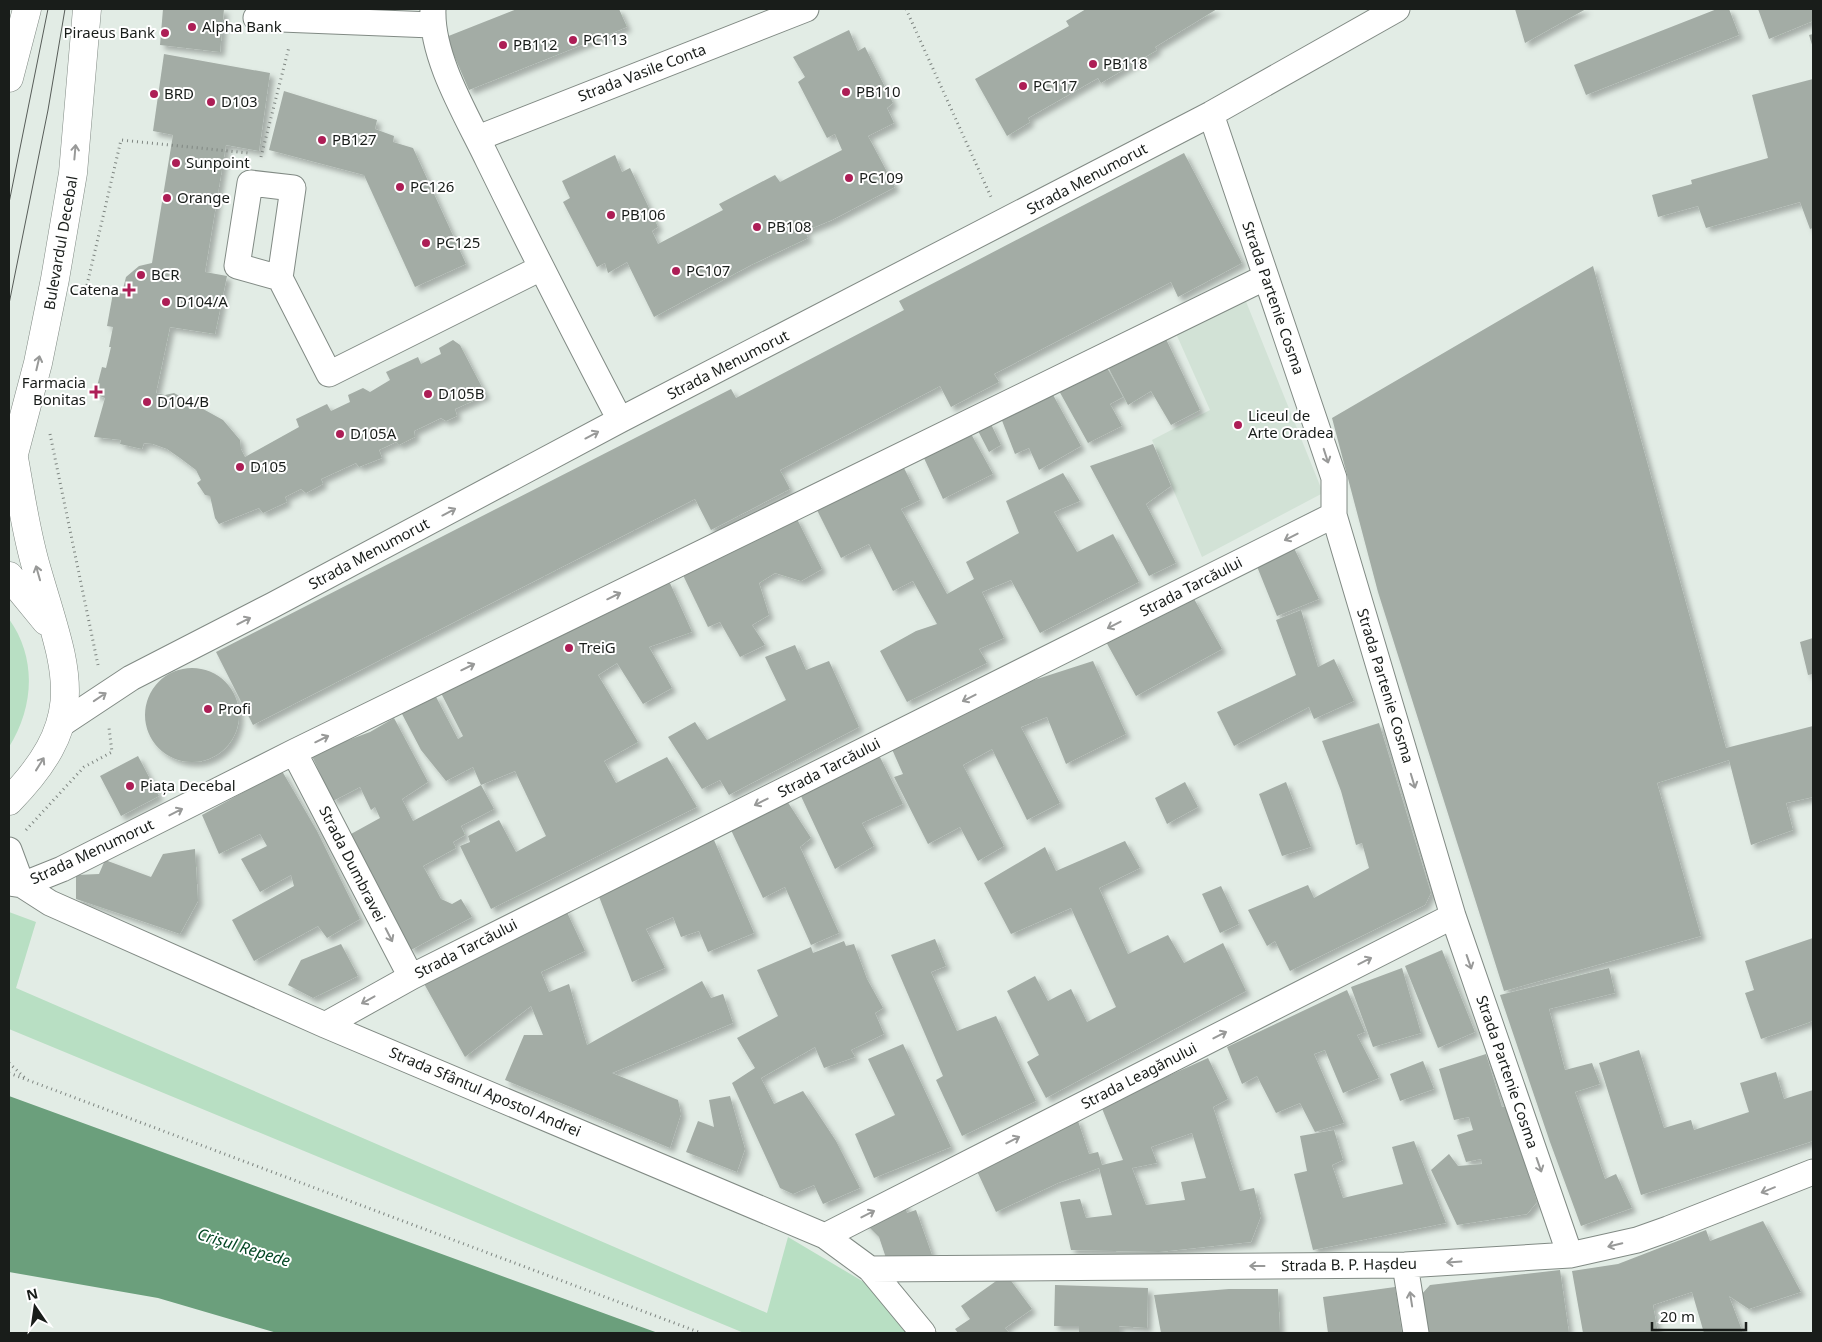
<svg xmlns="http://www.w3.org/2000/svg" width="1822" height="1342" viewBox="0 0 1822 1342" font-family="'Noto Sans',sans-serif">
	<style>
		.built { fill: #d2e2d6 }
		.green { fill: #b8dfc3 }
		.water { fill: #6b9f7c }
		.building { fill: #a3aca5; fill-rule: evenodd; filter: url(#shadow) }
		.lines { fill: none; stroke-linecap: round; stroke-linejoin: round }
		.minor-casing { stroke: #818a84; stroke-width: 27 }
		.primary-casing { stroke: #818a84; stroke-width: 29 }
		.path { stroke: #7e8580; stroke-width: 3; stroke-dasharray: 1 4; stroke-linecap: butt }
		.minor { stroke: #fff; stroke-width: 25 }
		.primary { stroke: #fff; stroke-width: 28 }
		.tram { stroke: #575c58; stroke-width: 1 }
		.oneway { stroke: #989998 }
		.poi-dot { fill: #ad1e56; stroke: #fff; stroke-width: 2 }
		.labels { text-anchor: middle; stroke-width: 4; stroke-linejoin: round; paint-order: stroke }
		.poi-label { font-size: 15px; fill: #191d1a; stroke: #fff; text-anchor: start }
		.street-label { font-size: 15px; fill: #191d1a; stroke: #fff }
		.water-label { font-size: 16px; font-style: italic; fill: #034724; stroke: #fff }
	</style>
	<defs>
		<filter id="shadow"><feDropShadow dx="4.5" dy="4.5" stdDeviation="2.5" flood-color="#0004"/></filter>
	</defs>
	<rect width="100%" height="100%" fill="#e2ece5"/>
	<path class="built" d="M 1243,294 L 1323,493 L 1202,557 L 1152,440 L 1210,410 L 1174,329 Z"/>
	<path class="green" d="M 9,619 C 37,658 34,707 9,747 Z
		M 9,912 L 36,922 L 16,988 L 767,1313 L 788,1237 L 879,1291 L 911,1333 L 744,1333 L 9,1029 Z"/>
	<path class="water" d="M 9,1096 L 658,1333 L 277,1333 L 158,1298 L 9,1272 Z"/>
	<path class="building" d="M 163,9 L 224,9 L 220,52 L 160,45 Z
		M 517,9 L 619,9 L 627,27 L 469,90 L 446,37 Z
		M 1086,9 L 1217,9 L 1155,47 L 1157,50 L 1101,83 L 1098,78 L 1028,118 L 1030,122 L 1007,136 L 975,79 L 1069,26 L 1066,21 Z
		M 1515,9 L 1586,9 L 1525,43 Z
		M 1717,9 L 1729,9 L 1739,35 L 1586,95 L 1574,65 Z
		M 1758,9 L 1813,9 L 1813,21 L 1769,39 Z
		M 849,30 L 858,51 L 865,47 L 893,103 L 887,108 L 894,123 L 868,136 L 895,187 L 832,220 L 805,231 L 808,238 L 751,265 L 654,317 L 627,262 L 608,273 L 605,263 L 597,267 L 563,202 L 570,198 L 562,181 L 615,155 L 622,172 L 630,168 L 658,227 L 652,231 L 658,244 L 723,210 L 719,204 L 775,175 L 780,182 L 842,150 L 835,134 L 827,138 L 798,82 L 805,77 L 793,57 Z
		M 1813,34 L 1813,48 L 1809,35 Z
		M 164,54 L 270,73 L 259,151 L 226,145 L 205,272 L 227,276 L 215,334 L 170,327 L 156,393 L 165,395 L 174,393 L 223,420 L 240,440 L 241,449 L 245,457 L 299,427 L 296,419 L 327,404 L 331,411 L 350,402 L 348,395 L 363,388 L 370,392 L 390,380 L 386,372 L 418,357 L 421,364 L 441,354 L 439,348 L 453,340 L 460,345 L 486,395 L 455,409 L 457,416 L 446,421 L 441,418 L 414,431 L 415,437 L 399,445 L 396,442 L 379,450 L 382,458 L 359,467 L 356,463 L 321,479 L 323,484 L 306,493 L 301,489 L 285,497 L 287,502 L 263,513 L 259,508 L 219,524 L 215,518 L 210,496 L 205,495 L 197,483 L 201,480 L 196,470 L 180,458 L 167,449 L 153,444 L 144,443 L 142,449 L 120,444 L 121,440 L 94,437 L 105,398 L 95,394 L 102,367 L 106,368 L 111,347 L 109,347 L 113,327 L 107,326 L 113,293 L 122,293 L 126,277 L 139,266 L 152,263 L 173,135 L 153,131 Z
		M 1813,79 L 1813,228 L 1810,229 L 1800,202 L 1706,228 L 1698,206 L 1658,217 L 1652,195 L 1692,184 L 1691,180 L 1768,158 L 1752,95 Z
		M 284,91 L 377,120 L 375,129 L 394,136 L 393,142 L 413,148 L 466,264 L 415,287 L 364,175 L 269,150 Z
		M 1184,153 L 1242,263 L 1178,297 L 1171,282 L 994,374 L 999,382 L 951,407 L 940,386 L 780,470 L 790,489 L 711,530 L 695,499 L 253,725 L 216,652 L 731,389 L 736,398 L 904,310 L 899,301 Z
		M 1593,266 L 1726,748 L 1813,726 L 1813,797 L 1786,803 L 1793,830 L 1751,845 L 1729,760 L 1657,783 L 1701,936 L 1504,991 L 1378,592 L 1332,418 Z
		M 1164,335 L 1200,410 L 1171,425 L 1151,391 L 1128,405 L 1106,363 Z
		M 1105,364 L 1123,397 L 1110,404 L 1122,426 L 1088,443 L 1058,389 Z
		M 1052,393 L 1081,446 L 1039,470 L 1029,448 L 1015,454 L 1001,418 Z
		M 990,422 L 1001,445 L 989,452 L 977,429 Z
		M 970,432 L 993,474 L 943,499 L 923,456 Z
		M 1153,444 L 1171,486 L 1146,504 L 1176,563 L 1149,576 L 1090,466 Z
		M 904,468 L 920,500 L 901,509 L 947,594 L 974,579 L 966,562 L 1019,533 L 1006,501 L 1063,473 L 1080,501 L 1054,512 L 1077,552 L 1113,534 L 1139,582 L 1040,633 L 1011,580 L 982,592 L 1004,638 L 979,649 L 987,663 L 907,702 L 880,651 L 916,631 L 937,624 L 913,581 L 893,591 L 869,544 L 841,558 L 815,506 Z
		M 796,517 L 822,569 L 801,581 L 775,573 L 759,583 L 769,615 L 752,625 L 765,645 L 740,657 L 720,622 L 708,627 L 682,573 Z
		M 1293,546 L 1319,599 L 1277,616 L 1256,564 Z
		M 669,581 L 692,632 L 649,647 L 672,688 L 643,704 L 617,663 L 598,675 L 638,742 L 604,761 L 616,783 L 667,757 L 697,807 L 491,909 L 460,846 L 470,842 L 468,836 L 499,820 L 516,852 L 546,836 L 515,771 L 481,785 L 494,809 L 461,826 L 465,835 L 453,842 L 456,848 L 423,866 L 441,899 L 452,904 L 461,899 L 472,917 L 411,950 L 351,834 L 380,818 L 375,807 L 371,810 L 360,787 L 333,801 L 311,754 L 370,732 L 394,718 L 428,782 L 402,799 L 413,821 L 481,785 L 473,767 L 446,781 L 421,750 L 401,712 L 435,695 L 458,739 L 463,736 L 440,691 Z
		M 1193,597 L 1222,649 L 1136,696 L 1105,640 Z
		M 1301,610 L 1318,667 L 1334,659 L 1354,701 L 1314,719 L 1309,707 L 1234,746 L 1217,712 L 1296,675 L 1276,620 Z
		M 1813,638 L 1813,674 L 1808,675 L 1800,642 Z
		M 795,645 L 806,670 L 829,661 L 859,727 L 729,795 L 720,780 L 702,789 L 668,737 L 695,722 L 707,740 L 786,700 L 765,657 Z
		M 1093,661 L 1126,734 L 1066,764 L 1047,717 L 1021,727 L 1060,803 L 1027,820 L 992,749 L 963,765 L 1004,846 L 978,861 L 960,827 L 928,844 L 894,777 L 903,774 L 891,747 L 1003,690 Z
		M145 715a47 47 0 1 1 94 0a47 47 0 1 1-94 0Z
		M 1379,723 L 1431,893 L 1425,905 L 1290,971 L 1275,941 L 1267,946 L 1248,910 L 1308,885 L 1314,898 L 1369,868 L 1362,843 L 1356,845 L 1341,791 L 1322,741 Z
		M 879,755 L 903,804 L 862,823 L 874,846 L 835,869 L 800,794 Z
		M 138,756 L 159,796 L 121,816 L 100,776 Z
		M 282,771 L 317,831 L 360,919 L 327,938 L 318,926 L 254,961 L 232,920 L 294,886 L 291,875 L 260,892 L 241,859 L 267,846 L 260,834 L 219,854 L 202,815 Z
		M 1185,782 L 1198,807 L 1167,824 L 1155,798 Z
		M 1286,782 L 1311,847 L 1282,856 L 1259,794 Z
		M 787,801 L 811,838 L 800,847 L 839,933 L 811,945 L 785,887 L 763,898 L 731,830 Z
		M 714,840 L 754,933 L 708,952 L 699,931 L 681,937 L 673,917 L 646,929 L 665,968 L 632,982 L 598,894 Z
		M 1125,841 L 1140,868 L 1099,888 L 1128,954 L 1168,935 L 1184,963 L 1223,943 L 1246,991 L 1046,1098 L 1027,1062 L 1039,1055 L 1007,991 L 1035,976 L 1048,1001 L 1071,989 L 1087,1022 L 1116,1007 L 1071,908 L 1011,934 L 984,883 L 1045,847 L 1056,871 Z
		M 195,849 L 198,901 L 180,934 L 76,899 L 76,875 L 99,874 L 105,860 L 151,877 L 163,854 Z
		M 1221,886 L 1239,924 L 1220,933 L 1202,894 Z
		M 565,908 L 585,951 L 541,972 L 549,992 L 569,984 L 587,1045 L 702,981 L 711,998 L 723,994 L 733,1023 L 612,1073 L 678,1100 L 681,1114 L 670,1148 L 505,1080 L 524,1035 L 543,1035 L 531,1006 L 465,1057 L 422,980 Z
		M 1813,938 L 1813,1021 L 1761,1039 L 1745,993 L 1754,990 L 1745,961 Z
		M 935,939 L 946,966 L 931,972 L 957,1031 L 996,1016 L 1036,1101 L 962,1136 L 936,1080 L 943,1076 L 891,955 Z
		M 844,941 L 846,946 L 854,944 L 867,979 L 883,1008 L 875,1013 L 884,1034 L 851,1050 L 855,1057 L 824,1068 L 815,1047 L 761,1078 L 774,1104 L 803,1091 L 836,1141 L 860,1188 L 823,1204 L 814,1185 L 793,1194 L 780,1188 L 732,1083 L 755,1068 L 737,1038 L 778,1016 L 757,970 L 811,947 L 813,953 Z
		M 341,944 L 358,976 L 313,998 L 288,985 L 301,960 Z
		M 1442,950 L 1475,1032 L 1438,1048 L 1405,966 Z
		M 1402,968 L 1421,1033 L 1373,1047 L 1351,987 Z
		M 1609,968 L 1615,993 L 1549,1009 L 1565,1070 L 1592,1063 L 1600,1084 L 1575,1092 L 1605,1179 L 1616,1174 L 1632,1208 L 1581,1226 L 1550,1142 L 1500,995 Z
		M 1347,990 L 1365,1032 L 1357,1035 L 1379,1078 L 1343,1093 L 1325,1050 L 1314,1054 L 1344,1123 L 1315,1132 L 1300,1103 L 1276,1113 L 1257,1076 L 1242,1084 L 1227,1047 Z
		M 903,1044 L 951,1147 L 874,1178 L 855,1134 L 895,1115 L 868,1059 Z
		M 1639,1050 L 1664,1128 L 1691,1120 L 1694,1130 L 1749,1112 L 1740,1083 L 1776,1072 L 1784,1099 L 1813,1090 L 1813,1141 L 1641,1195 L 1599,1063 Z
		M 1486,1054 L 1502,1107 L 1507,1106 L 1537,1202 L 1527,1214 L 1457,1225 L 1431,1170 L 1449,1154 L 1458,1166 L 1482,1164 L 1481,1159 L 1466,1162 L 1457,1135 L 1473,1130 L 1469,1117 L 1454,1120 L 1439,1069 Z
		M 1208,1058 L 1228,1099 L 1213,1107 L 1240,1191 L 1254,1188 L 1261,1216 L 1251,1242 L 1159,1252 L 1071,1250 L 1060,1202 L 1080,1199 L 1086,1218 L 1112,1215 L 1099,1168 L 1058,1183 L 996,1212 L 976,1169 L 1077,1118 L 1089,1154 L 1098,1152 L 1102,1165 L 1123,1160 L 1101,1106 ZM 1192,1133 L 1206,1178 L 1181,1182 L 1185,1200 L 1146,1205 L 1132,1168 L 1157,1163 L 1151,1147 Z
		M 1423,1061 L 1434,1089 L 1400,1101 L 1390,1074 Z
		M 730,1096 L 745,1149 L 737,1172 L 686,1152 L 698,1121 L 714,1127 L 709,1100 Z
		M 1334,1130 L 1343,1160 L 1332,1165 L 1343,1198 L 1403,1184 L 1392,1147 L 1414,1141 L 1446,1223 L 1313,1250 L 1294,1174 L 1307,1171 L 1300,1136 Z
		M 904,1201 L 907,1213 L 916,1210 L 932,1255 L 887,1261 L 879,1237 L 863,1221 Z
		M 1763,1221 L 1801,1292 L 1749,1309 L 1729,1296 L 1743,1333 L 1704,1333 L 1692,1292 L 1653,1305 L 1658,1333 L 1583,1333 L 1572,1271 L 1618,1264 L 1706,1230 L 1710,1241 Z
		M 1560,1270 L 1569,1333 L 1428,1333 L 1421,1295 L 1430,1285 Z
		M 1006,1274 L 1032,1309 L 1005,1328 L 1009,1333 L 958,1333 L 955,1329 L 970,1319 L 961,1306 Z
		M 1055,1285 L 1148,1288 L 1147,1328 L 1119,1326 L 1119,1333 L 1079,1333 L 1079,1326 L 1054,1326 Z
		M 1395,1287 L 1402,1333 L 1328,1333 L 1323,1297 Z
		M 1229,1289 L 1278,1289 L 1280,1333 L 1161,1333 L 1154,1295 Z"/>
	<g class="lines">
		<defs>
			<path id="minor" d="M 433,9 C 431,58 467,116 488,160 C 531,248 575,334 620,420
				M 256,18 L 432,25
				M 1211,114 L 1334,478 L 1334,515 L 1453,916 L 1570,1255
				M 478,138 L 806,9
				M 280,278 L 237,266 L 250,183 L 293,188 L 280,278 L 329,374 L 541,268
				M 60,725 L 131,678 L 273,605 L 620,420 L 1211,114 L 1397,9
				M 294,752 L 411,977
				M 9,850 L 22,885
				M 9,883 L 22,885 L 50,903 L 325,1025 L 825,1236 L 870,1269 L 923,1333
				M 22,885 L 62,869 L 294,752 L 1266,277
				M 325,1025 L 411,977 L 1334,515
				M 825,1236 L 1453,916
				M 1405,1265 L 1416,1333
				M 870,1269 L 1405,1265 L 1570,1255 L 1637,1240 L 1668,1229 L 1813,1172"/>
			<path id="primary" d="M 9,78 L 27,9
				M 9,473 L 38,363 L 55,279 L 73,173 L 87,9
				M 9,576 L 46,621
				M 9,801 C 92,716 66,671 37,570 C 26,534 21,496 14,458"/>
		</defs>
		<use href="#minor" class="minor-casing"/>
		<use href="#primary" class="primary-casing"/>
		<path class="path" d="M 906,9 L 991,197
			M 261,157 L 289,47
			M 87,285 L 121,140 L 248,153
			M 50,434 L 98,665
			M 26,830 L 84,767 L 112,752 L 109,728
			M 9,1063 L 25,1078
			M 9,1073 L 701,1333"/>
		<use href="#minor" class="minor"/>
		<use href="#primary" class="primary"/>
		<path class="tram" d="M 9,203 L 48,9
			M 9,304 L 48,110 L 65,9"/>
	</g>
	<defs><path id="oneway-shaft" d="M-6 0H5M1.5-3L5.5 0L1.5 3" fill="none" stroke-width="1.6" stroke-linecap="round" stroke-linejoin="round" transform="scale(1.25)"/></defs>
	<g class="oneway">
		<use href="#oneway-shaft" transform="translate(75 152) rotate(-85)"/>
		<use href="#oneway-shaft" transform="translate(38 363) rotate(-77)"/>
		<use href="#oneway-shaft" transform="translate(592 435) rotate(-28)"/>
		<use href="#oneway-shaft" transform="translate(1326 456) rotate(72)"/>
		<use href="#oneway-shaft" transform="translate(449 512) rotate(-28)"/>
		<use href="#oneway-shaft" transform="translate(1291 537) rotate(153)"/>
		<use href="#oneway-shaft" transform="translate(38 573) rotate(-106)"/>
		<use href="#oneway-shaft" transform="translate(614 596) rotate(-26)"/>
		<use href="#oneway-shaft" transform="translate(244 621) rotate(-27)"/>
		<use href="#oneway-shaft" transform="translate(1114 625) rotate(153)"/>
		<use href="#oneway-shaft" transform="translate(468 667) rotate(-26)"/>
		<use href="#oneway-shaft" transform="translate(100 697) rotate(-34)"/>
		<use href="#oneway-shaft" transform="translate(969 698) rotate(153)"/>
		<use href="#oneway-shaft" transform="translate(322 739) rotate(-26)"/>
		<use href="#oneway-shaft" transform="translate(40 764) rotate(-58)"/>
		<use href="#oneway-shaft" transform="translate(1413 781) rotate(73)"/>
		<use href="#oneway-shaft" transform="translate(761 802) rotate(153)"/>
		<use href="#oneway-shaft" transform="translate(176 812) rotate(-27)"/>
		<use href="#oneway-shaft" transform="translate(389 935) rotate(63)"/>
		<use href="#oneway-shaft" transform="translate(1365 961) rotate(-27)"/>
		<use href="#oneway-shaft" transform="translate(1469 962) rotate(71)"/>
		<use href="#oneway-shaft" transform="translate(368 1000) rotate(151)"/>
		<use href="#oneway-shaft" transform="translate(1220 1035) rotate(-27)"/>
		<use href="#oneway-shaft" transform="translate(1013 1140) rotate(-27)"/>
		<use href="#oneway-shaft" transform="translate(1539 1165) rotate(71)"/>
		<use href="#oneway-shaft" transform="translate(1768 1190) rotate(158)"/>
		<use href="#oneway-shaft" transform="translate(868 1214) rotate(-27)"/>
		<use href="#oneway-shaft" transform="translate(1615 1245) rotate(167)"/>
		<use href="#oneway-shaft" transform="translate(1454 1262) rotate(176)"/>
		<use href="#oneway-shaft" transform="translate(1257 1266) rotate(180)"/>
		<use href="#oneway-shaft" transform="translate(1411 1299) rotate(-99)"/>
	</g>
	<g class="poi-dot">
		<circle cx="192" cy="27" r="5"/>
		<circle cx="165" cy="33" r="5"/>
		<circle cx="573" cy="40" r="5"/>
		<circle cx="503" cy="45" r="5"/>
		<circle cx="1093" cy="64" r="5"/>
		<circle cx="1023" cy="86" r="5"/>
		<circle cx="846" cy="92" r="5"/>
		<circle cx="154" cy="94" r="5"/>
		<circle cx="211" cy="102" r="5"/>
		<circle cx="322" cy="140" r="5"/>
		<circle cx="176" cy="163" r="5"/>
		<circle cx="849" cy="178" r="5"/>
		<circle cx="400" cy="187" r="5"/>
		<circle cx="167" cy="198" r="5"/>
		<circle cx="611" cy="215" r="5"/>
		<circle cx="757" cy="227" r="5"/>
		<circle cx="426" cy="243" r="5"/>
		<circle cx="676" cy="271" r="5"/>
		<circle cx="141" cy="275" r="5"/>
		<path d="M126.5 282.5h5v5h5v5h-5v5h-5v-5h-5v-5h5z"/>
		<circle cx="166" cy="302" r="5"/>
		<path d="M93.5 384.5h5v5h5v5h-5v5h-5v-5h-5v-5h5z"/>
		<circle cx="428" cy="394" r="5"/>
		<circle cx="147" cy="402" r="5"/>
		<circle cx="1238" cy="425" r="5"/>
		<circle cx="340" cy="434" r="5"/>
		<circle cx="240" cy="467" r="5"/>
		<circle cx="569" cy="648" r="5"/>
		<circle cx="208" cy="709" r="5"/>
		<circle cx="130" cy="786" r="5"/>
	</g>
	<g class="labels">
		<g class="poi-label">
			<text x="202" y="32">Alpha Bank</text>
			<text x="155" y="38" text-anchor="end">Piraeus Bank</text>
			<text x="583" y="45">PC113</text>
			<text x="513" y="50">PB112</text>
			<text x="1103" y="69">PB118</text>
			<text x="1033" y="91">PC117</text>
			<text x="856" y="97">PB110</text>
			<text x="164" y="99">BRD</text>
			<text x="221" y="107">D103</text>
			<text x="332" y="145">PB127</text>
			<text x="186" y="168">Sunpoint</text>
			<text x="859" y="183">PC109</text>
			<text x="410" y="192">PC126</text>
			<text x="177" y="203">Orange</text>
			<text x="621" y="220">PB106</text>
			<text x="767" y="232">PB108</text>
			<text x="436" y="248">PC125</text>
			<text x="686" y="276">PC107</text>
			<text x="151" y="280">BCR</text>
			<text x="119" y="295" text-anchor="end">Catena</text>
			<text x="176" y="307">D104/A</text>
			<text x="86" y="388" text-anchor="end">Farmacia<tspan x="86" dy="17">Bonitas</tspan></text>
			<text x="438" y="399">D105B</text>
			<text x="157" y="407">D104/B</text>
			<text x="1248" y="421">Liceul de<tspan x="1248" dy="17">Arte Oradea</tspan></text>
			<text x="350" y="439">D105A</text>
			<text x="250" y="472">D105</text>
			<text x="579" y="653">TreiG</text>
			<text x="218" y="714">Profi</text>
			<text x="140" y="791">Piața Decebal</text>
		</g>
		<g class="street-label">
			<text transform="translate(642 73) rotate(-21)" y="5">Strada Vasile Conta</text>
			<text transform="translate(1087 179) rotate(-28)" y="5">Strada Menumorut</text>
			<text transform="translate(61 243) rotate(-80)" y="5">Bulevardul Decebal</text>
			<text transform="translate(1273 298) rotate(71)" y="5">Strada Partenie Cosma</text>
			<text transform="translate(728 365) rotate(-27)" y="5">Strada Menumorut</text>
			<text transform="translate(369 554) rotate(-28)" y="5">Strada Menumorut</text>
			<text transform="translate(1191 587) rotate(-27)" y="5">Strada Tarcăului</text>
			<text transform="translate(1385 686) rotate(73)" y="5">Strada Partenie Cosma</text>
			<text transform="translate(829 768) rotate(-27)" y="5">Strada Tarcăului</text>
			<text transform="translate(92 852) rotate(-25)" y="5">Strada Menumorut</text>
			<text transform="translate(352 864) rotate(63)" y="5">Strada Dumbravei</text>
			<text transform="translate(466 949) rotate(-27)" y="5">Strada Tarcăului</text>
			<text transform="translate(1507 1072) rotate(71)" y="5">Strada Partenie Cosma</text>
			<text transform="translate(1139 1076) rotate(-27)" y="5">Strada Leagănului</text>
			<text transform="translate(485 1092) rotate(23)" y="5">Strada Sfântul Apostol Andrei</text>
			<text transform="translate(1349 1265) rotate(-1)" y="5">Strada B. P. Hașdeu</text>
		</g>
		<g class="water-label">
			<text transform="translate(244 1247) rotate(17)" y="6">Crișul Repede</text>
		</g>
	</g>
	<rect width="1822" height="1342" fill="none" stroke="#191d1a" stroke-width="20"/>
	<g transform="translate(35 1307) rotate(347)" stroke="#ffffff" stroke-width="4" paint-order="stroke">
	<path d="M0-4L9 19L0 12L-9 19Z" fill="#191d1a"/>
	<text y="-8" font-size="14" font-weight="bold" text-anchor="middle" fill="#191d1a">N</text>
	</g>
	<path d="M1652 1322v8h94v-8" fill="none" stroke="#191d1a" stroke-width="2.5"/>
	<text x="1660" y="1322" font-size="15" fill="#191d1a" stroke="#ffffff" stroke-width="4" paint-order="stroke">20 m</text>
</svg>
